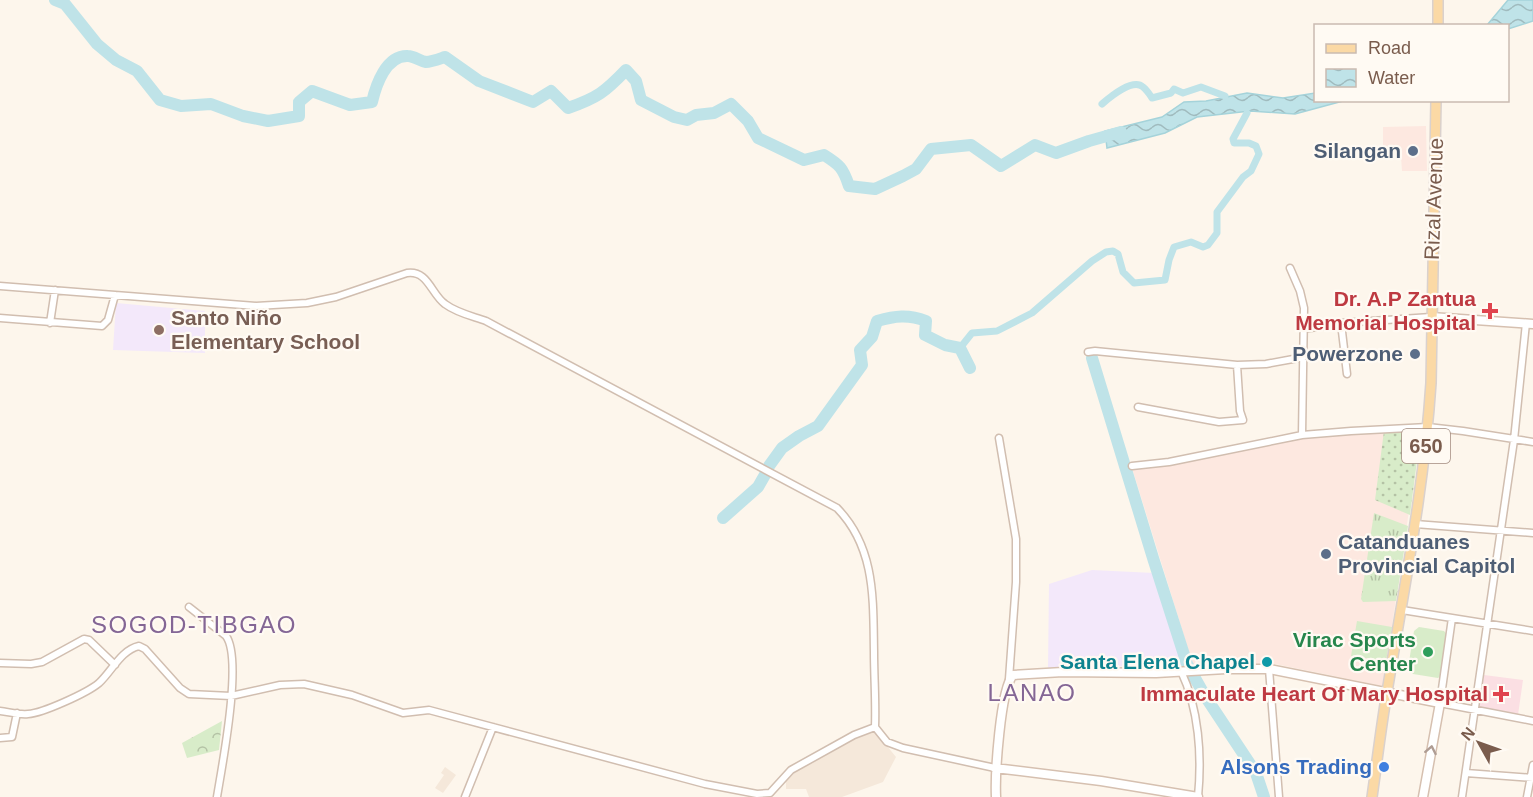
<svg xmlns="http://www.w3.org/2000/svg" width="1533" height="797" viewBox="0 0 1533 797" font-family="Helvetica,sans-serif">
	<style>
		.residential { fill: #f5e8da }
		.commercial { fill: #fde8e0 }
		.education { fill: #f3e8fa }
		.medical { fill: #fbdfe3 }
		.grass { fill: url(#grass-tufts) }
		.forest { fill: url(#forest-crowns) }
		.park { fill: url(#park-dots) }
		.garden { fill: #d8ecc9 }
		.water { fill: url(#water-waves); stroke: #a5d3da; stroke-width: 1.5 }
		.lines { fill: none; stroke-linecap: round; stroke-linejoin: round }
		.canal { stroke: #bfe3e8; stroke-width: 7 }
		.river { stroke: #bfe3e8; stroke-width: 12 }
		.street-casing { stroke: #d1beb0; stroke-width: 9 }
		.secondary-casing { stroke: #d6c0b0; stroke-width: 11 }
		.primary-casing { stroke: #dad1cd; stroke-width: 12 }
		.street { stroke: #fff; stroke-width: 6 }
		.secondary { stroke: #fff; stroke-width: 8 }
		.primary { stroke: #fbd9a5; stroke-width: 9 }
		.oneway { stroke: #af9d94 }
		.service-dot { fill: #5c6f8a; stroke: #fffaf3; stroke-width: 2 }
		.health-dot { fill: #e0444e; stroke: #fffaf3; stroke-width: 2 }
		.education-dot { fill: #8d6e63; stroke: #fffaf3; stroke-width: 2 }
		.leisure-dot { fill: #2e9e5b; stroke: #fffaf3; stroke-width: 2 }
		.culture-dot { fill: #0f9aa8; stroke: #fffaf3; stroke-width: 2 }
		.shop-dot { fill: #3f7fe0; stroke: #fffaf3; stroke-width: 2 }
		.labels { text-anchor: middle; stroke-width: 4.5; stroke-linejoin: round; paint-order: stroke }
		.shield { fill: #fffaf3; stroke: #a28b7f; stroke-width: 1.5 }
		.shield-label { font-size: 20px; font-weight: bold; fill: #7a5c4d }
		.service-label { font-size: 21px; font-weight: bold; fill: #4e5e75; stroke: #fffaf3; text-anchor: end }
		.street-label { font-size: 21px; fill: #7a5c4d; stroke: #fffaf3 }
		.health-label { font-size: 21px; font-weight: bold; fill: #be3a42; stroke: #fffaf3; text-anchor: end }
		.education-label { font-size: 21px; font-weight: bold; fill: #785e54; stroke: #fffaf3; text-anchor: start }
		.leisure-label { font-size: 21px; font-weight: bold; fill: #27864d; stroke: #fffaf3; text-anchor: end }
		.culture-label { font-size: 21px; font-weight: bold; fill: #0d838f; stroke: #fffaf3; text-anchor: end }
		.shop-label { font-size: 21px; font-weight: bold; fill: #366cbe; stroke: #fffaf3; text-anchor: end }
		.quarter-label { font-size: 24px; letter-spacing: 1.5px; fill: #846695; stroke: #fffaf3 }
	</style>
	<defs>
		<pattern id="grass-tufts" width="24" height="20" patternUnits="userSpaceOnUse" patternTransform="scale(1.5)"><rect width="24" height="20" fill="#d8ecc9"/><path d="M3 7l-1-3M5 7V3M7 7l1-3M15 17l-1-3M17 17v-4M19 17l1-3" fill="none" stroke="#b4c2a5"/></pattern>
		<pattern id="forest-crowns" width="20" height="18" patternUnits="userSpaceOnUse" patternTransform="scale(1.5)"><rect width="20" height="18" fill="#d8ecc9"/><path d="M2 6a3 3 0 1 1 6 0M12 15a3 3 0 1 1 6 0" fill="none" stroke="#b4c2a5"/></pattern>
		<pattern id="park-dots" width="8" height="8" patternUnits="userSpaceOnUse" patternTransform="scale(1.5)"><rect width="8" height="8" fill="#d8ecc9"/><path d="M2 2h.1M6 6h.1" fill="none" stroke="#b4c2a5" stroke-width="1.8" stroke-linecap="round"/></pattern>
		<pattern id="water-waves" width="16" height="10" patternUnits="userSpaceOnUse" patternTransform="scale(1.5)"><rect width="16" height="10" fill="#bfe3e8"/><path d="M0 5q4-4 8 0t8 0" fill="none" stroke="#a0bbbe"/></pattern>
	</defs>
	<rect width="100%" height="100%" fill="#fdf6ec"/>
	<path class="residential" d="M 874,730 L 896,757 L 883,782 L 842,797 L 809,797 L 806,789 L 786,789 L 786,780 L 804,765 L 857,735 Z
		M 445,767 L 456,775 L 443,793 L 435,788 L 444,775 L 441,773 Z"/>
	<path class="commercial" d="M 1426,126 L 1427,171 L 1402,171 L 1401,157 L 1383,158 L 1383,127 Z
		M 1421,430 L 1383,686 L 1275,664 L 1193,665 L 1132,468 L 1302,438 Z"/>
	<path class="education" d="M 116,303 L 205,311 L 205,353 L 113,350 Z
		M 1092,570 L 1154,573 L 1182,665 L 1048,668 L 1049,584 Z"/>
	<path class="medical" d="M 1484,675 L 1523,680 L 1518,715 L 1479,708 Z"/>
	<path class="grass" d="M 1374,513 L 1408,526 L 1396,601 L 1363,602 L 1361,599 Z"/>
	<path class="forest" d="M 222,721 L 219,750 L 187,758 L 182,743 Z"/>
	<path class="park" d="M 1421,430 L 1410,515 L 1375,500 L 1384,431 Z"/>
	<path class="garden" d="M 1357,621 L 1392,627 L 1386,661 L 1351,656 Z
		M 1419,627 L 1444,631 L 1448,636 L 1442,675 L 1438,678 L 1413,674 L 1408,668 L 1414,631 Z"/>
	<path class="water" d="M 1508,0 L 1533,0 L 1533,21 L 1508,29 L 1508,26 L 1487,25 Z
		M 1247,93 L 1283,98 L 1315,93 L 1316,100 L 1343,101 L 1295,114 L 1250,111 L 1197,117 L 1165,133 L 1107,148 L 1105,131 L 1162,117 L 1184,102 L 1206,101 Z"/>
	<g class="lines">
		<path class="canal" d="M 1102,104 C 1110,97 1133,78 1143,87 C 1147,90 1150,95 1152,98 L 1171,93 L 1174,89 L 1183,93 L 1201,87 L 1225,96
			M 960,348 L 972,333 L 997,331 L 1032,313 L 1092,261 L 1106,252 L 1113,251 L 1118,254 L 1123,272 L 1134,283 L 1165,280 L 1169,260 L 1174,247 L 1191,242 L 1203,247 L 1208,245 L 1217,233 L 1217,212 L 1243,177 L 1251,171 L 1259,154 L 1256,146 L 1249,143 L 1234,143 L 1233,139 L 1247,113"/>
		<path class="river" d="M 55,0 L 65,4 L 97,44 L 116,60 L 137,71 L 160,100 L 181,106 L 211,104 L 243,116 L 268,121 L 299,116 L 299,102 L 312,91 L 350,105 L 372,102 C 376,85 386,55 408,56 C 414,56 420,61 426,62 C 431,62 439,59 445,57 L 479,81 L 533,102 L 551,91 L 568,108 C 597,98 605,92 626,70 L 636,81 L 641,100 L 674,117 L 687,120 L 696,115 L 714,113 L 731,104 L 748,121 L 758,138 L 804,160 L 824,155 C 840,165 843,168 849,186 L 875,189 L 903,176 L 916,169 L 931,149 L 971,145 L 1001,166 L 1035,145 L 1056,153 L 1089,141 L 1121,132
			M 1092,358 L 1153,558 L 1187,664 L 1205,696 L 1256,773 L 1264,797
			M 769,466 L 782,448 L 799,436 L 818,426 L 862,365 L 860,350 L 872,337 L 877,321 C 895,316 908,314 926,321 L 925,335 L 945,345 L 960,348 L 970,368
			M 723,518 L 758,487 L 766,473"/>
		<defs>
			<path id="street" d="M 1290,268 L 1300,291 L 1304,308 L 1302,435
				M 0,286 L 256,306 L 307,303 L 336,297 L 407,273 C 428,270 431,294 445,304 C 457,313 472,316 486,321 L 837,508 C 876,548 873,600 874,652 C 874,677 876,702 875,727 L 887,742 L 903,748 L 995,768
				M 0,318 L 102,326 L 108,320 L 115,295
				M 50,323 L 55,290
				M 1341,323 L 1347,374
				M 1304,329 L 1341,323 L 1431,317
				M 1088,352 L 1095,351 L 1237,365 L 1266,364 L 1304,357
				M 1138,407 L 1219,422 L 1243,420 L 1240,411 L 1237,365
				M 999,438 L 1016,539 L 1016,582 L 1009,679
				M 1132,466 L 1169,462 L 1302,435 L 1351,431 L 1428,427 L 1463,431 L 1533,442
				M 1415,524 L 1533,533
				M 189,607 L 226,636 C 243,659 222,766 217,797
				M 1402,610 L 1533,631
				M 1452,618 L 1440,703 L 1533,721
				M 0,663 L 31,664 L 42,662 L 84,639 L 89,640 L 115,665
				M 1269,669 L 1279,797
				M 1181,671 C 1199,709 1202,756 1198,797
				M 0,711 C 9,712 19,715 28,714 C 43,713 87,693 99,683 C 112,671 121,650 139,646 L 145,649 L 180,688 L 189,694 L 231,696 L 280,685 L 304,684 L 352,695 L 403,713 L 429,710 L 705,784 L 757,794 L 770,793 L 791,770 L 854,735 L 875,727
				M 0,738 L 12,737 L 17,713
				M 1466,773 L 1533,778
				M 465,797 L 493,727
				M 1462,797 L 1514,440 L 1526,323
				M 1527,797 L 1533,765"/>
			<path id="secondary" d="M 1431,317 L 1533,324
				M 995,768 L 1101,781 L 1198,797
				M 996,797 C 995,775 1000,690 1013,675 L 1063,672 L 1156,673 L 1226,669 L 1269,669 L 1440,703 L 1423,797"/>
			<path id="primary" d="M 1438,0 L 1438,26
				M 1372,797 C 1377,762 1381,727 1387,692 C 1404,588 1424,489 1431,383 L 1436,100"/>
		</defs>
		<use href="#street" class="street-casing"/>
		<use href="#secondary" class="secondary-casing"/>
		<use href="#primary" class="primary-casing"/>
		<use href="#street" class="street"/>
		<use href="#secondary" class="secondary"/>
		<use href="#primary" class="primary"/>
	</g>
	<defs><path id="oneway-chevron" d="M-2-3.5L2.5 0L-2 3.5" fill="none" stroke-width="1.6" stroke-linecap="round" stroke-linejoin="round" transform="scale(1.5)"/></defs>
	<use class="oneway" href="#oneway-chevron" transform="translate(1431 750) rotate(-79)"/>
	<g class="service-dot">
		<circle cx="1413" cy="151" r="6"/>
		<circle cx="1415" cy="354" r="6"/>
		<circle cx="1326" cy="554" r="6"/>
	</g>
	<g class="health-dot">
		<path d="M1487 302h6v6h6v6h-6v6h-6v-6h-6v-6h6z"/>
		<path d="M1498 685h6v6h6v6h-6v6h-6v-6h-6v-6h6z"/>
	</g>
	<circle class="education-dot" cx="159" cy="330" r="6"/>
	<circle class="leisure-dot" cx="1428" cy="652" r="6"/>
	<circle class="culture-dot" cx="1267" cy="662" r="6"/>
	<circle class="shop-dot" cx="1384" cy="767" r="6"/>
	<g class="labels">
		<rect class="shield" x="1402" y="429" width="48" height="34" rx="4.5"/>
		<g class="shield-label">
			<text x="1426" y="453">650</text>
		</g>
		<g class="service-label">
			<text x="1401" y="158">Silangan</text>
			<text x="1403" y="361">Powerzone</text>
			<text x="1338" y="549" text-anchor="start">Catanduanes<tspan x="1338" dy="24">Provincial Capitol</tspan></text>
		</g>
		<g class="street-label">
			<text transform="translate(1434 199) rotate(-88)" y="7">Rizal Avenue</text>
		</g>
		<g class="health-label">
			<text x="1476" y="306">Dr. A.P Zantua<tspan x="1476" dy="24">Memorial Hospital</tspan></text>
			<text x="1488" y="701">Immaculate Heart Of Mary Hospital</text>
		</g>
		<g class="education-label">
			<text x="171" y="325">Santo Niño<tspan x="171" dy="24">Elementary School</tspan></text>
		</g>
		<g class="leisure-label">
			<text x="1416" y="647">Virac Sports<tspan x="1416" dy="24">Center</tspan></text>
		</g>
		<g class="culture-label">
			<text x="1255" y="669">Santa Elena Chapel</text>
		</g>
		<g class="shop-label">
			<text x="1372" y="774">Alsons Trading</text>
		</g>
		<g class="quarter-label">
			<text x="194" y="633">SOGOD-TIBGAO</text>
			<text x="1032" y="701">LANAO</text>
		</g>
	</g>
	<rect x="1314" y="24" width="195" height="78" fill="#fffaf3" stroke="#cabbb1" stroke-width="1.5"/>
	<rect x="1326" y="44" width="30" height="9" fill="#fbd9a5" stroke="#cabbb1" stroke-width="1.5"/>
	<text x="1368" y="54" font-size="18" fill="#7a5c4d">Road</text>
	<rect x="1326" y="69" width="30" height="18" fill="url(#water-waves)" stroke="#cabbb1" stroke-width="1.5"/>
	<text x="1368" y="84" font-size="18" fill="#7a5c4d">Water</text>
	<g transform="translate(1479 743) rotate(310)" stroke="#fffaf3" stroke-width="4.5" paint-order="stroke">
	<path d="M0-4.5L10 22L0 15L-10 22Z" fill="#7a5c4d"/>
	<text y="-9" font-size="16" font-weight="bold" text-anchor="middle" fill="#7a5c4d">N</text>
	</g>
</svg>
